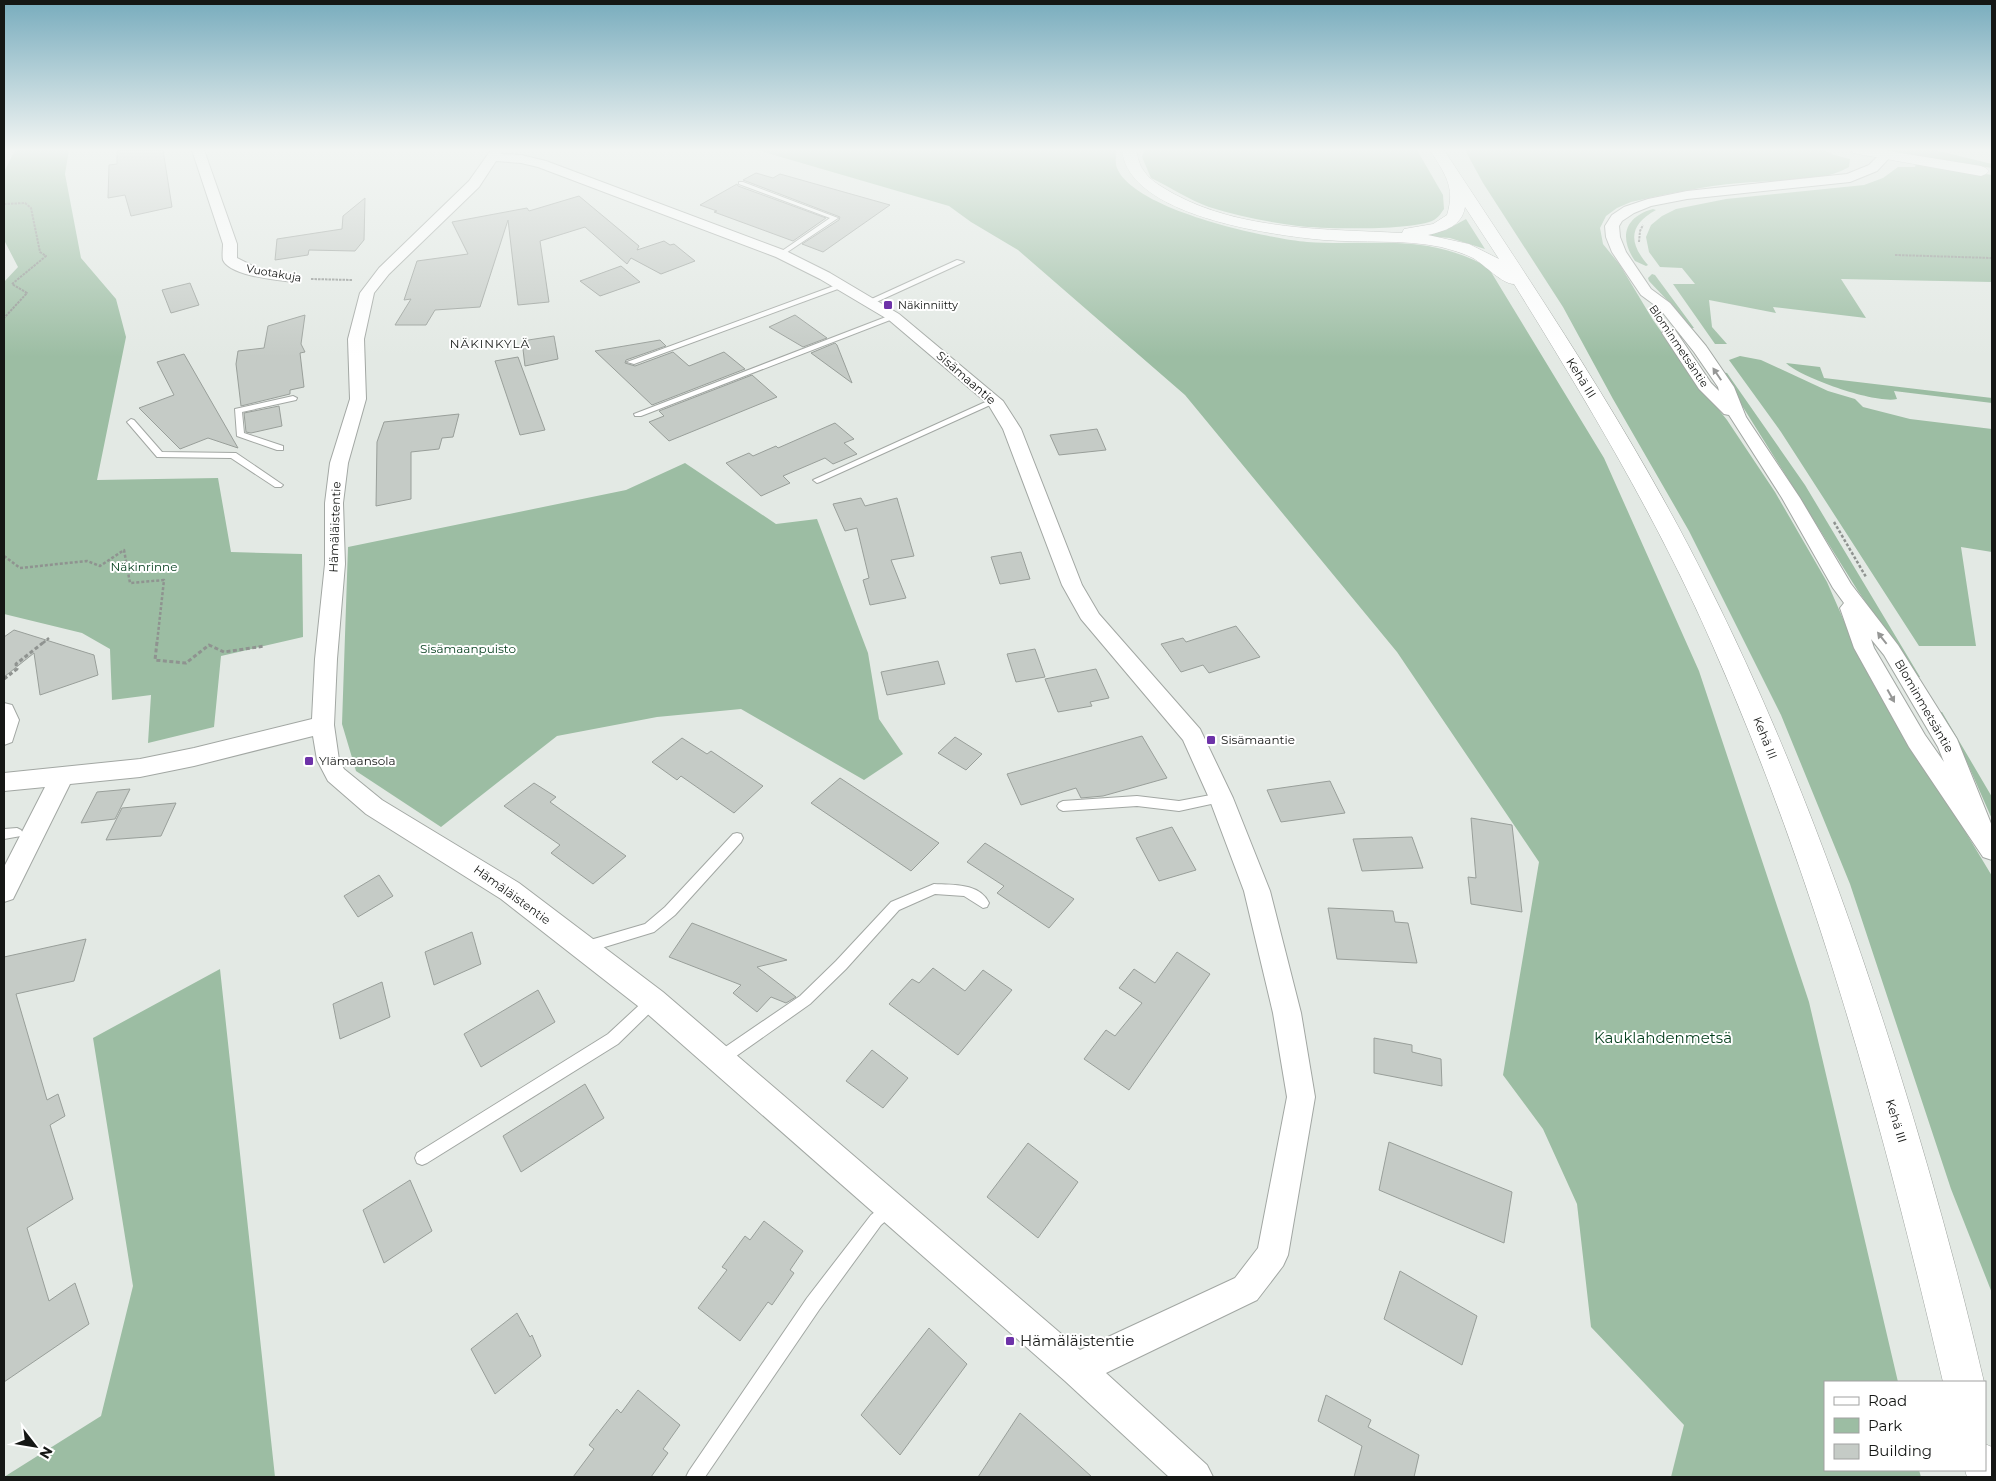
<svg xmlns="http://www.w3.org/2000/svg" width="1996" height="1481" viewBox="0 0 1996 1481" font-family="Montserrat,sans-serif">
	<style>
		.green { fill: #9cbda3 }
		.building { fill: #c5cbc6; stroke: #999f9a }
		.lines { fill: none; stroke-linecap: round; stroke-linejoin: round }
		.service-casing { stroke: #a2a7a3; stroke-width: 2 }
		.minor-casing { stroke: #a2a7a3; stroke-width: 2 }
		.tertiary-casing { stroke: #a2a7a3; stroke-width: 1 }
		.trunk-casing { stroke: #a2a7a3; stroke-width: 1 }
		.path-far2 { stroke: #8f9390; stroke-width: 2; stroke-dasharray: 2.5 1; stroke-linecap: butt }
		.path-far1 { stroke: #8f9390; stroke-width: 2.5; stroke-dasharray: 3 2; stroke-linecap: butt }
		.path { stroke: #8f9390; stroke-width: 3; stroke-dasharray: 4 2.5; stroke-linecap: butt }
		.service { fill: #fff; fill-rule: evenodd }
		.minor { fill: #fff; fill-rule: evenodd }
		.tertiary { fill: #fff; fill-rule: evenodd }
		.trunk { fill: #fff; fill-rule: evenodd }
		.oneway { fill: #969796 }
		.poi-dot { fill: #6d32a8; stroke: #fff; stroke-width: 2 }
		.labels { text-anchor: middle; stroke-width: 4; stroke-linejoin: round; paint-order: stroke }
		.far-street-label { font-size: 11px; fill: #151715; stroke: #fff }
		.far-poi-label { font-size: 11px; fill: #151715; stroke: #fff; text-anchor: start }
		.far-quarter-label { font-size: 12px; letter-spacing: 1px; fill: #151715; stroke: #fff }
		.street-label { font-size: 12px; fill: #151715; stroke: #fff }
		.park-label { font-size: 12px; fill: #033e1c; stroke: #fff }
		.poi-label { font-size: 12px; fill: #151715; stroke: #fff; text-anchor: start }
		.near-park-label { font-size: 15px; fill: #033e1c; stroke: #fff }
		.near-poi-label { font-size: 15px; fill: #151715; stroke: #fff; text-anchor: start }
	</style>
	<rect width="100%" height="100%" fill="#e3e9e4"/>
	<path class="green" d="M 15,150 L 69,150 L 65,174 L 81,258 L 116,299 L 126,337 L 97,480 L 218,478 L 231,552 L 302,554 L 303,637 L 221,656 L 214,727 L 148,743 L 151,695 L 112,700 L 110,649 L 82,633 L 4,614 L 4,282 L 18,267 L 4,240 L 4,180 L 5,170 Z
		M 757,150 L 1116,150 C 1116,155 1115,164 1117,168 C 1134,210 1265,238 1307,242 C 1347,245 1388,240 1428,246 C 1450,250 1468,256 1488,267 L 1604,458 L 1699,671 L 1809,1002 L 1898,1382 L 1825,1382 L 1825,1470 L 1919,1470 L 1921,1477 L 1671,1477 L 1684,1425 L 1591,1327 L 1577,1204 L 1543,1129 L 1503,1075 L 1539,862 L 1397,652 L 1185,395 L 1018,250 L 971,222 L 949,206 Z
		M 1144,150 L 1417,150 L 1443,195 L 1444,209 C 1441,213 1439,217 1434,220 C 1412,231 1324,229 1298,226 C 1268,222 1237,216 1209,207 C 1189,200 1170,187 1151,178 L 1142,157 Z
		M 1465,150 L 1823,150 L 1834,155 L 1850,159 L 1849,167 C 1818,185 1775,179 1740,183 C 1704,186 1667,194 1631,202 L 1617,208 L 1606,216 L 1600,228 L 1603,244 L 1620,265 L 1653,320 L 1699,385 L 1727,420 L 1775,492 L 1827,582 L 1858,653 L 1992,876 L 1992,1293 L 1951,1189 L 1850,884 L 1781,715 L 1689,531 L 1613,399 L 1563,307 L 1483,183 Z
		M 1879,150 L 1935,150 L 1992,164 L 1992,168 Z
		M 1916,163 L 1992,175 L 1992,282 L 1841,279 L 1866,318 L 1773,307 L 1776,313 L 1709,300 L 1712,327 L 1727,344 L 1715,344 L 1673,284 L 1695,284 L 1682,268 L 1660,267 L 1649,252 L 1646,237 L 1651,225 L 1662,216 L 1676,209 L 1726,199 L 1864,185 L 1883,178 L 1898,167 L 1915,167 Z
		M 1653,209 L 1656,210 C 1629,225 1628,242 1648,265 L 1646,266 L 1635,261 C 1619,238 1624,217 1653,209 Z
		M 1466,219 L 1485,249 L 1450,238 L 1425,236 L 1446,230 Z
		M 1652,274 L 1655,275 L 1694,328 L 1689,328 L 1667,300 L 1649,281 L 1648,278 Z
		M 1740,356 L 1761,360 L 1828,391 L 1855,399 L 1863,407 L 1910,419 L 1992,429 L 1992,552 L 1961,547 L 1976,646 L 1919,646 L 1781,432 L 1729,360 Z
		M 1786,363 L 1820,367 L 1824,378 L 1992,398 L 1992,403 L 1894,391 L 1897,399 C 1876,404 1801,378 1786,363 Z
		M 1721,372 L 1727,373 L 1805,485 L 1920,677 L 1917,677 L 1858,591 Z
		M 685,463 L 776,524 L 817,519 L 868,653 L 879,719 L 903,754 L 864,780 L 741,709 L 657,717 L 557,736 L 441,827 L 356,771 L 342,724 L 348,547 L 626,490 Z
		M 1938,712 L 1942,712 L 1992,797 L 1992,819 L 1966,760 Z
		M 220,969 L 275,1477 L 4,1477 L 101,1416 L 133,1286 L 93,1038 Z"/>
	<path class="building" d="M 117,150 L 163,150 L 172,207 L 131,216 L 125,195 L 108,198 L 109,165 L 117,164 Z
		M 756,173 L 773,178 L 780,174 L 890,205 L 823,252 L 802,244 L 839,220 L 840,217 L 743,180 Z
		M 737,184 L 738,186 L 826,218 L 793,241 L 714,212 L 717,211 L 700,205 Z
		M 579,196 L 639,246 L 637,250 L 664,241 L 670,245 L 674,244 L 695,261 L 661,274 L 631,258 L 627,264 L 585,227 L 540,241 L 549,302 L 518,305 L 508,220 L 480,307 L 435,310 L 426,325 L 395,325 L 411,299 L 404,300 L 417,261 L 468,254 L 452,222 L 527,208 L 529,211 Z
		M 365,198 L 364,240 L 355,251 L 309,250 L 308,255 L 275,260 L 277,239 L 342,229 L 343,216 Z
		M 621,266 L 640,282 L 600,296 L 580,281 Z
		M 190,283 L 199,305 L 171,313 L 162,290 Z
		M 305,315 L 301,344 L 305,352 L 300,353 L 304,387 L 290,390 L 290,394 L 241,406 L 236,364 L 238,351 L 264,348 L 268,326 Z
		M 795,315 L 827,338 L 803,347 L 769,327 Z
		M 554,336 L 558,359 L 525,366 L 522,341 Z
		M 660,340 L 666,346 L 626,360 L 625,363 L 635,366 L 673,352 L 689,366 L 724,352 L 745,369 L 652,405 L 595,351 Z
		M 835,343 L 837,345 L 852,383 L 811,353 Z
		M 184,354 L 238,448 L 208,438 L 180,449 L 139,408 L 174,395 L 157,362 Z
		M 518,357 L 545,430 L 520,435 L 495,361 Z
		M 752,375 L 777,397 L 669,441 L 649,422 L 664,416 L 659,411 Z
		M 279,406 L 282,426 L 251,433 L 246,432 L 244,413 Z
		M 459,414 L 453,437 L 442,438 L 439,449 L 411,452 L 411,499 L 376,506 L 377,442 L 384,422 Z
		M 835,423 L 854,439 L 844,443 L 857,454 L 833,464 L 825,458 L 783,476 L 790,483 L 761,496 L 726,463 L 749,453 L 753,456 L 776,446 L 778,448 Z
		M 1097,429 L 1106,450 L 1059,455 L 1050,435 Z
		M 861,498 L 865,506 L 897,498 L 914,556 L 891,560 L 906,598 L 870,605 L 863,580 L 869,578 L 857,528 L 845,531 L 833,504 Z
		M 1021,552 L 1030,579 L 1000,584 L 991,557 Z
		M 1236,626 L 1260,657 L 1209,673 L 1203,665 L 1181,672 L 1161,644 L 1183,638 L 1186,642 Z
		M 14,630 L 94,655 L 98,675 L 40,695 L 34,653 L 4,677 L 4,637 Z
		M 1035,649 L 1045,677 L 1016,682 L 1007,654 Z
		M 938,661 L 945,684 L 887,695 L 881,672 Z
		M 1096,669 L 1109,698 L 1090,702 L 1092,706 L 1058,712 L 1045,679 Z
		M 1142,736 L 1167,778 L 1103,796 L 1081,798 L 1076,788 L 1021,805 L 1007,774 Z
		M 955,737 L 982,754 L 966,770 L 938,753 Z
		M 682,738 L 707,754 L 711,751 L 763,786 L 734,813 L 681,776 L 677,780 L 652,762 Z
		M 840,778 L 939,843 L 911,871 L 811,803 Z
		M 1330,781 L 1345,813 L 1281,822 L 1267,790 Z
		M 534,783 L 556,797 L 550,802 L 626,856 L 593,884 L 551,853 L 560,845 L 504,806 Z
		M 130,789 L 115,819 L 81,823 L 97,792 Z
		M 176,803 L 161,836 L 106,840 L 122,808 Z
		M 1471,818 L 1512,825 L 1522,912 L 1471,904 L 1468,877 L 1476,878 Z
		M 1172,827 L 1196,870 L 1159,881 L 1136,838 Z
		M 1412,837 L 1423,868 L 1362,871 L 1353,839 Z
		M 985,843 L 1074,899 L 1049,928 L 997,893 L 1004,886 L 967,862 Z
		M 379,875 L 393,896 L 358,917 L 344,896 Z
		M 1328,908 L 1393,911 L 1395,922 L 1408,923 L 1417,963 L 1337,959 Z
		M 692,923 L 787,960 L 757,967 L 796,997 L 786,1003 L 771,997 L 757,1012 L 733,993 L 741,985 L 669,957 Z
		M 472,932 L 481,964 L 434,985 L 425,952 Z
		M 86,939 L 74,981 L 16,994 L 47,1100 L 58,1094 L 65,1116 L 50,1125 L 73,1199 L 27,1228 L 49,1301 L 75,1283 L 89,1324 L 4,1382 L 4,957 Z
		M 1177,952 L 1210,974 L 1129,1090 L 1084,1059 L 1106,1030 L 1115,1036 L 1142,1003 L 1119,988 L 1134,969 L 1155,983 Z
		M 933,968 L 965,991 L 983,970 L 1012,990 L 958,1055 L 889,1004 L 912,979 L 919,983 Z
		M 382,982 L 390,1017 L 340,1039 L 333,1004 Z
		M 538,990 L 555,1022 L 481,1067 L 464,1034 Z
		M 1374,1038 L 1412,1045 L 1412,1052 L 1441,1059 L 1442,1086 L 1374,1073 Z
		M 872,1050 L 908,1078 L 883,1108 L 846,1081 Z
		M 585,1084 L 604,1118 L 521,1172 L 503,1136 Z
		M 1389,1142 L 1512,1192 L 1504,1243 L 1379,1190 Z
		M 1028,1143 L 1078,1182 L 1038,1238 L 987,1197 Z
		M 410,1180 L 432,1231 L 384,1263 L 363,1210 Z
		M 764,1221 L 803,1251 L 790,1270 L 794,1273 L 772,1305 L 768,1302 L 740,1341 L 698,1308 L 727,1270 L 722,1267 L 745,1236 L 750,1240 Z
		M 1400,1271 L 1477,1316 L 1462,1365 L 1384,1319 Z
		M 517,1313 L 530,1337 L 532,1335 L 541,1356 L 495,1394 L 471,1349 Z
		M 929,1328 L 967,1364 L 900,1455 L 861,1415 Z
		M 638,1390 L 680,1425 L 663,1449 L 668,1453 L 651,1477 L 573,1477 L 594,1449 L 589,1445 L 617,1409 L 621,1413 Z
		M 1326,1395 L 1371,1420 L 1368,1427 L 1419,1455 L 1414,1477 L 1354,1477 L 1362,1446 L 1318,1421 Z
		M 1020,1413 L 1061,1449 L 1092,1477 L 978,1477 Z"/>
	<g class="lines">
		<defs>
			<path id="service" d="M 739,182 L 743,182 L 838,218 L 783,255 L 779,255 L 779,253 L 830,218 L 739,184 Z
				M 957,260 L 964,262 L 872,304 L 865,302 Z
				M 839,284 L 846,286 L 634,364 L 627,362 Z
				M 891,315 L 898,317 L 641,416 L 635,416 L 634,414 Z
				M 293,396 L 297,398 L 296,400 L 242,412 L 244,433 L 283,446 L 283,450 L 277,450 L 237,436 L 235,409 Z
				M 992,399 L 995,399 L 999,401 L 820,482 L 817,483 L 813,480 Z
				M 131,419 L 134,420 L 162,452 L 236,453 L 283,485 L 281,487 L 275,487 L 231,458 L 157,457 L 127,422 Z
				M 1221,793 L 1225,795 L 1227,798 L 1225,801 L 1179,811 L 1137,806 L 1063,811 L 1059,809 L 1057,806 L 1059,803 L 1063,801 L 1137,796 L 1179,801 Z
				M 17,828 L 21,830 L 23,833 L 21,836 L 4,839 L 4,829 Z
				M 737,833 L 741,834 L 743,838 L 741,842 L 675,915 L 654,932 L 585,953 L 580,951 L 578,947 L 580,943 L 645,924 L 665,907 L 733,834 Z
				M 934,884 C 953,885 980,883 989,903 L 987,907 L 983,908 L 964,896 L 935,894 L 899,910 L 846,969 L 810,1004 L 725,1064 L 720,1066 L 715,1064 L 713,1059 L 715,1054 L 800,996 L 836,961 L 891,902 Z
				M 653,995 L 658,997 L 660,1001 L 658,1005 L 618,1044 L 427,1163 L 422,1165 L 417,1163 L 415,1158 L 417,1153 L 608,1034 L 648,997 Z
				M 890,1200 L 895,1203 L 898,1208 L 895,1213 L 881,1225 L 819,1310 L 705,1477 L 686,1477 L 689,1471 L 807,1298 L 871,1215 Z"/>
			<path id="minor" d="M 192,150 L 204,150 L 237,244 L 237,258 L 257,268 L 298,275 L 300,278 L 298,281 L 293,282 C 278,280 230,276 223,260 C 222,256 223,248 223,244 Z
				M 491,150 L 503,150 L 501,154 L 521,155 L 546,161 L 786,251 L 830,273 L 899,314 L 1003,401 L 1021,429 L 1082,585 L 1099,614 L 1200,729 L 1233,798 L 1270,891 L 1301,1013 L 1315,1097 L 1288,1255 L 1283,1266 L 1257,1300 L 1106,1373 L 1207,1465 L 1213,1477 L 1169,1477 L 1065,1381 L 643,1010 L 501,899 L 366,814 L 328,781 L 317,760 L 313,736 L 194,766 L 140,777 L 70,784 L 13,899 L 4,902 L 4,867 L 45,787 L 4,791 L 4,773 L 140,759 L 194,748 L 312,719 L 315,659 L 325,564 L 325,503 L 330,463 L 350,399 L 348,339 L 360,293 L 379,268 L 469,181 ZM 496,161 L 521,163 L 538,167 L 776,257 L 820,279 L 889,320 L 988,404 L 1003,429 L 1062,585 L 1081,619 L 1183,740 L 1209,798 L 1244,891 L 1273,1013 L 1287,1097 L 1258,1248 L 1235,1278 L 1080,1350 L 663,992 L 519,883 L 382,800 L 344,769 L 339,760 L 334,725 L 337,659 L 345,564 L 343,503 L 348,463 L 366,399 L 364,339 L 374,293 L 389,274 L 479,187 Z
				M 1887,150 L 1893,154 L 1877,171 L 1850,182 L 1687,199 L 1651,206 L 1634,213 L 1622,221 L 1619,226 L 1620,237 L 1626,252 L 1651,289 L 1670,303 L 1706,346 L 1734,387 L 1746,417 L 1800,498 L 1851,584 L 1898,645 L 1957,739 L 1992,826 L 1992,860 L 1983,857 L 1909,747 L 1854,648 L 1840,608 L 1844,603 L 1833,588 L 1782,498 L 1729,415 L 1724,414 L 1699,389 L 1662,333 L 1665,330 L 1675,330 L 1711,383 L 1719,391 L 1718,387 L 1694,352 L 1660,309 L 1641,295 L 1612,252 L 1606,237 L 1605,226 L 1612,215 L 1624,207 L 1648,199 L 1687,191 L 1847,174 L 1869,165 L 1883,151 ZM 1871,639 L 1884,655 L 1938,747 L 1944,762 L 1925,735 L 1874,648 Z
				M 4,703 L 12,705 L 19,720 L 12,742 L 4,745 Z"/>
			<path id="tertiary" d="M 1851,150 L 1882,150 L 1981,166 L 1986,168 L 1989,171 L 1986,174 L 1981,176 L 1858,154 L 1853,153 Z"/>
			<path id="trunk" d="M 1122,150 L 1136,150 C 1138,157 1139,165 1144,171 C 1150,181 1164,188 1174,194 C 1243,231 1326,229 1402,233 L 1404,229 L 1433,224 L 1447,215 C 1456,186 1444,173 1430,150 L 1444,150 C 1536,290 1631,430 1706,580 C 1784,734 1844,896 1896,1061 C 1929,1167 1959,1274 1984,1382 L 1943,1382 C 1884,1130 1817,882 1712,644 C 1657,518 1586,400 1514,284 C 1502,284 1485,265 1473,258 C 1463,253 1452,250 1441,247 C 1402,239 1362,243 1324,240 C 1271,235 1128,216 1122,150 ZM 1465,207 L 1467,210 L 1499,259 L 1469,244 L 1428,235 C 1445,231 1462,226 1465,207 Z
				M 1985,1444 L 1992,1447 L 1992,1477 L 1967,1477 L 1965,1470 L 1985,1470 Z"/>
		</defs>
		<use href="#service" class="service-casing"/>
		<use href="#minor" class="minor-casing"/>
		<use href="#tertiary" class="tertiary-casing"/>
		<use href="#trunk" class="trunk-casing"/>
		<path class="path-far2" d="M 4,204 L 25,203 L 31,208 L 40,252 L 46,256 L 12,284 L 27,293 L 4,318
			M 1639,242 L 1640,231 L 1643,225
			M 1895,255 L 1992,258
			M 311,279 L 352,280"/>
		<path class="path-far1" d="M 1834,522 L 1866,577
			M 4,556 L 20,568 L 87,561 L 100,566 L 124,550 L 130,583 L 164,580 L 157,643
			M 43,643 L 49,638"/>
		<path class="path" d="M 157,642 L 155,660 L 186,663 L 209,645 L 224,652 L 265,646
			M 4,679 L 17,669 L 16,664 L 44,642"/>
		<use href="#service" class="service"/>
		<use href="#minor" class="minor"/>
		<use href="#tertiary" class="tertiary"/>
		<use href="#trunk" class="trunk"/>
	</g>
	<defs><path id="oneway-solid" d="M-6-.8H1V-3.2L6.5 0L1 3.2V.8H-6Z" transform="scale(1.25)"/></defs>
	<g class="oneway">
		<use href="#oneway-solid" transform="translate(1717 374) rotate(-124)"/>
		<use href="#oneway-solid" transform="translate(1882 638) rotate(-128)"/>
		<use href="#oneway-solid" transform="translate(1891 696) rotate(61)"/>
	</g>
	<linearGradient id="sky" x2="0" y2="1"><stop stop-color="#78acbd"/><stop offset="0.42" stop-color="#f2f5f3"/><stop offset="1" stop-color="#f2f5f3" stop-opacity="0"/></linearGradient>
	<rect width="1996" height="357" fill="url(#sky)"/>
	<g class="poi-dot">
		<rect x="883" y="300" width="10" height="10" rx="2.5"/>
		<rect x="1206" y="735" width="10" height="10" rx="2.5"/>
		<rect x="304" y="756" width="10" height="10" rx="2.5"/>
		<rect x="1005" y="1336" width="10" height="10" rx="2.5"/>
	</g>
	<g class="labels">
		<g class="far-street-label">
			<text transform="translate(274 273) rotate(10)" y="4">Vuotakuja</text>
			<text transform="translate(1679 346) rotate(56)" y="4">Blominmetsäntie</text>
		</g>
		<g class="far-poi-label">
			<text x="898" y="309">Näkinniitty</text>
		</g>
		<g class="far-quarter-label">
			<text x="490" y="348">NÄKINKYLÄ</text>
		</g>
		<g class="street-label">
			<text transform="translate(966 378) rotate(41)" y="4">Sisämaantie</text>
			<text transform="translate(1581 378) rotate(58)" y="4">Kehä III</text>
			<text transform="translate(335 527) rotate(-88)" y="4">Hämäläistentie</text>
			<text transform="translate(1924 706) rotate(60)" y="4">Blominmetsäntie</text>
			<text transform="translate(1765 738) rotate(68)" y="4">Kehä III</text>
			<text transform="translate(512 895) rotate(36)" y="4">Hämäläistentie</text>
			<text transform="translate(1896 1121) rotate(73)" y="4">Kehä III</text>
		</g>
		<g class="park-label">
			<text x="144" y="571">Näkinrinne</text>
			<text x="468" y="653">Sisämaanpuisto</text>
		</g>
		<g class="poi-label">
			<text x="1221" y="744">Sisämaantie</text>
			<text x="319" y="765">Ylämaansola</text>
		</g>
		<g class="near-park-label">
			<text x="1663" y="1043">Kauklahdenmetsä</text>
		</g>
		<g class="near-poi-label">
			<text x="1020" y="1346">Hämäläistentie</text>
		</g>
	</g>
	<rect width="1996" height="1481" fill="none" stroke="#151715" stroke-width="10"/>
	<rect x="1824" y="1381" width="162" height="90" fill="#ffffff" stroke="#a1a2a1"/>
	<rect x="1834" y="1397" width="25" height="8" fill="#ffffff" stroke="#a1a2a1"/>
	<text x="1868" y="1406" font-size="15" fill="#151715">Road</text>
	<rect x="1834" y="1418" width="25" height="15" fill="#9cbda3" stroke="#a1a2a1"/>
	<text x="1868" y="1431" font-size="15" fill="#151715">Park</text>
	<rect x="1834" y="1444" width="25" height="15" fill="#c5cbc6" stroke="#a1a2a1"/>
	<text x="1868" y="1456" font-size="15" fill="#151715">Building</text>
	<g transform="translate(35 1446) rotate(121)" stroke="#ffffff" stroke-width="4" paint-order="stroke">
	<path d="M0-4L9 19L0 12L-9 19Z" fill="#151715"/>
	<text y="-8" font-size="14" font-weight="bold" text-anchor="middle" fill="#151715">N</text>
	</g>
</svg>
